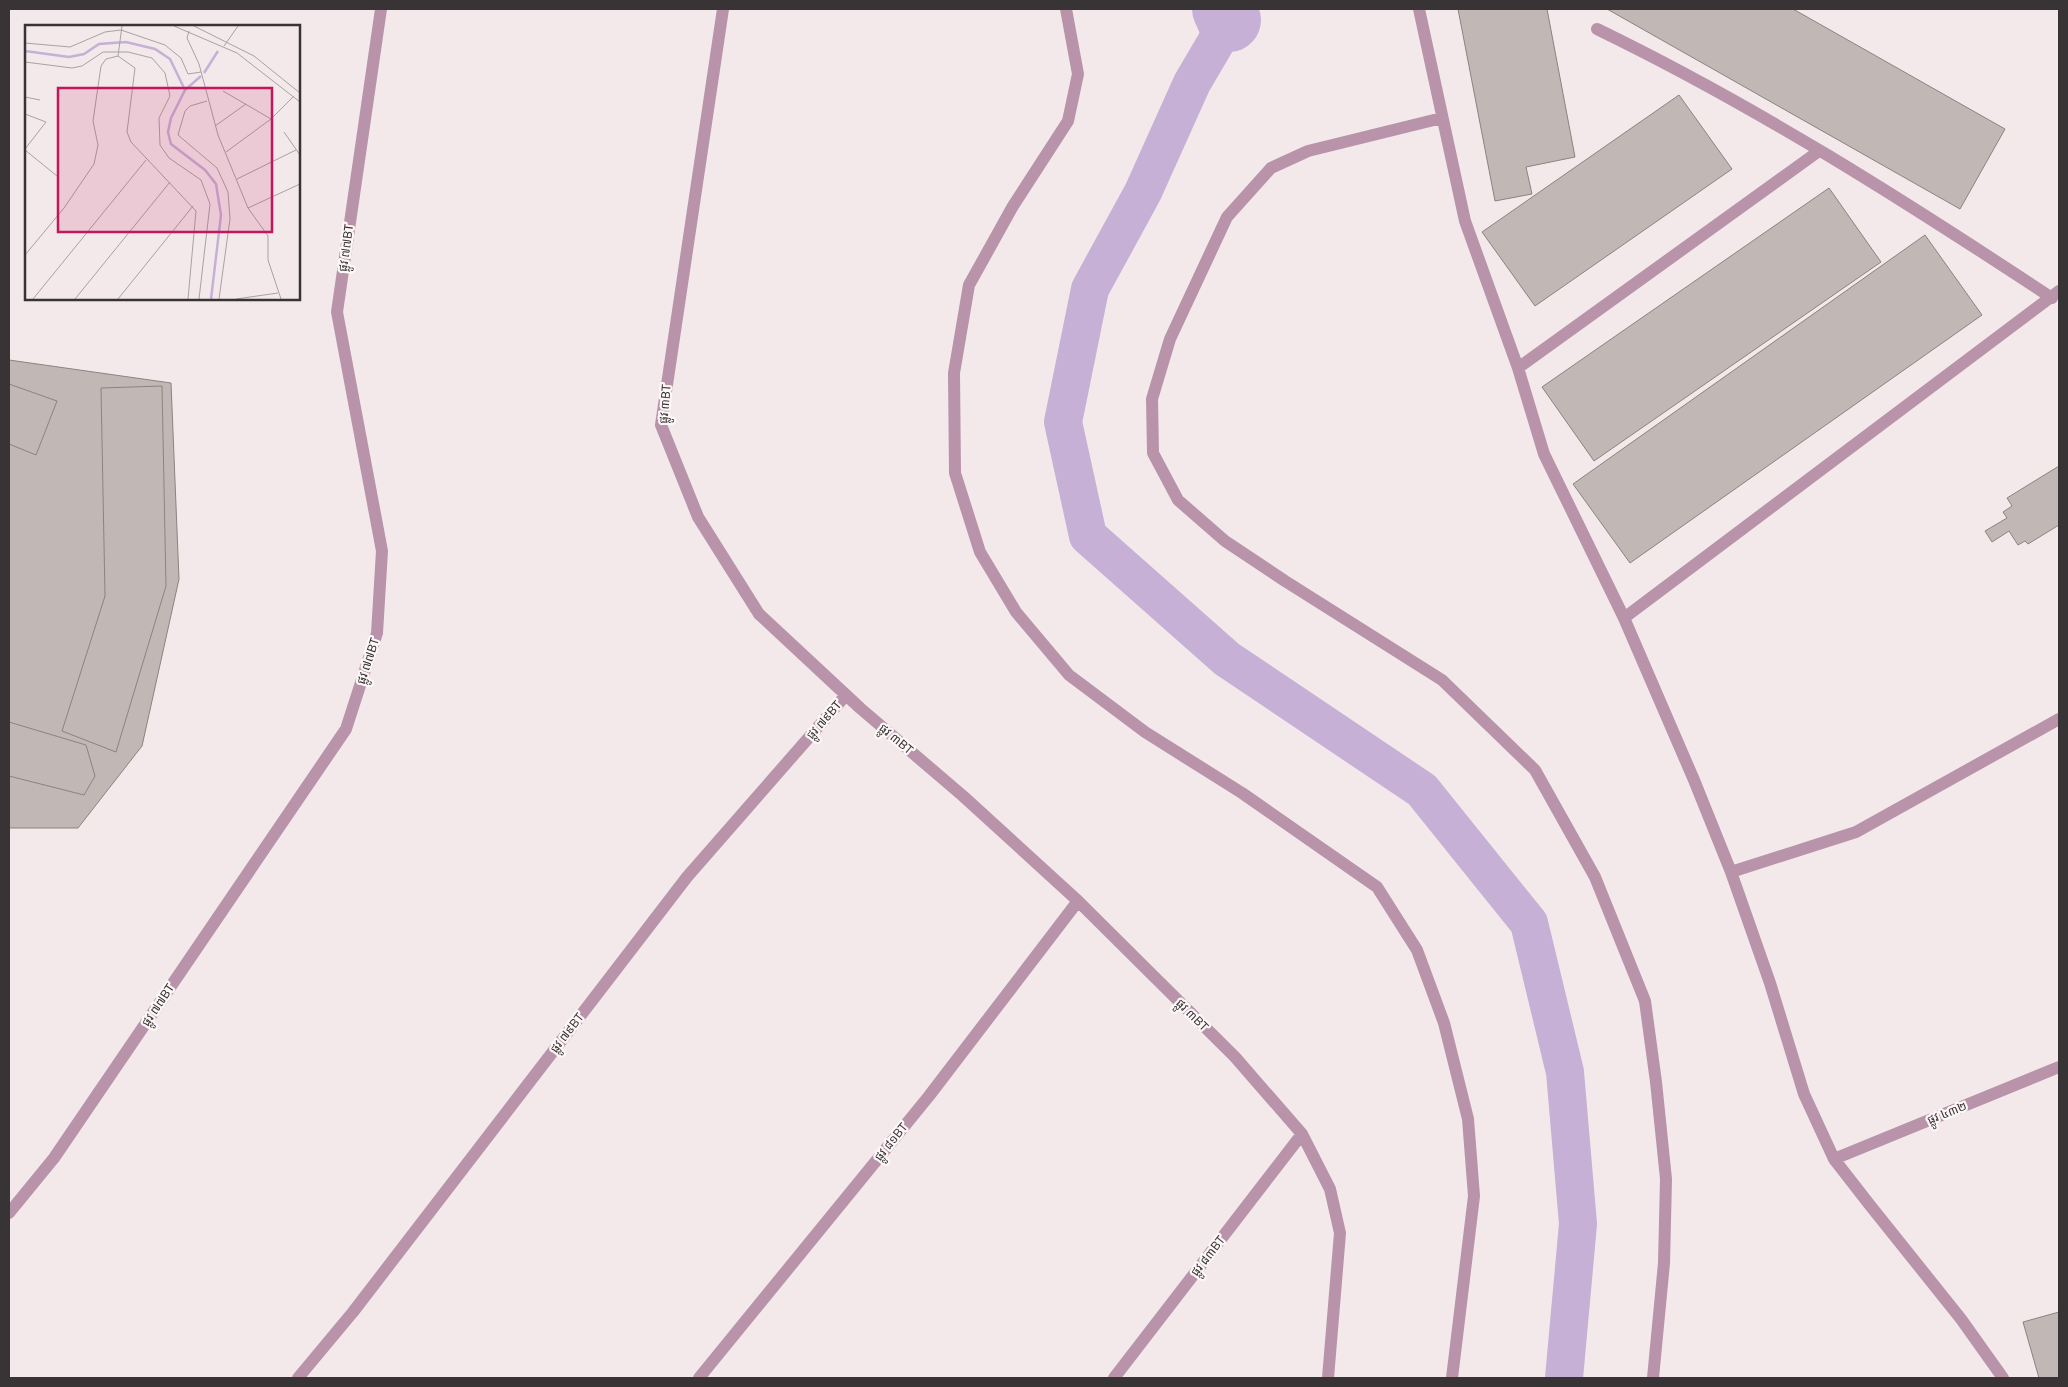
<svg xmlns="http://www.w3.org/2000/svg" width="2068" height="1387" viewBox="0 0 2068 1387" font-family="'Public Sans','Noto Sans Khmer',sans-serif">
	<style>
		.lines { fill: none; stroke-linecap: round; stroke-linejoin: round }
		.stream { stroke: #c6b0d6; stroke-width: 11 }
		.canal { stroke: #c6b0d6; stroke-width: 38 }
		.river { stroke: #c6b0d6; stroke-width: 64 }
		.building { fill: #c1b8b5; stroke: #8b837f }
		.minor { stroke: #b893a9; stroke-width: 12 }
		.labels { text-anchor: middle; stroke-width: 4.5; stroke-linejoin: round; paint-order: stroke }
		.street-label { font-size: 12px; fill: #383435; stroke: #fef7f8 }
		.inset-river { fill: none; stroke: #c6b0d6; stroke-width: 2.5 }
		.inset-road { fill: none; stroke: #a8a1a2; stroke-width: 1 }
		.view { fill: #c2185b; fill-opacity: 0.15; stroke: #c2185b; stroke-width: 2.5 }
		.inset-edge { fill: none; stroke: #383435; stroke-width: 2.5 }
	</style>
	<rect width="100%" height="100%" fill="#f3e9ea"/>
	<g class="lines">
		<path class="stream" d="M 1229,20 L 1244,9"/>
		<path class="canal" d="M 1229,20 L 1192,83 L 1143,192 L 1090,289 L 1063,422 L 1088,536 L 1227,659 L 1422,790 L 1529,923 L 1565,1072 L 1578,1224 L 1564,1378"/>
		<path class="river" d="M 1224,9 L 1229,20"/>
	</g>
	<path class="building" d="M 1458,9 L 1547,9 L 1575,157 L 1526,167 L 1532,194 L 1495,201 Z
		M 1607,9 L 1793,9 L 2005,129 L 1960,209 Z
		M 1679,95 L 1732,169 L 1535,306 L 1482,232 Z
		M 1829,188 L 1881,262 L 1594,461 L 1542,387 Z
		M 1925,235 L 1982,315 L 1630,563 L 1573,484 Z
		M 9,360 L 171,383 L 179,579 L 142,746 L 78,828 L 9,828 Z
		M 9,384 L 57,401 L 36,455 L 9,444 Z
		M 162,386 L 166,586 L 116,752 L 62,731 L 105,596 L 101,388 Z
		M 2059,466 L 2059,525 L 2028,544 L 2025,541 L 2018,545 L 2009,531 L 1992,542 L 1985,531 L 2007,518 L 2003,512 L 2012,506 L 2007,498 Z
		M 9,722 L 86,745 L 95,776 L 84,795 L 9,776 Z
		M 2059,1312 L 2059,1378 L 2039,1378 L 2023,1322 Z"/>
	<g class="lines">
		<path class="minor" d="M 723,9 L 661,425 L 698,517 L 759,614 L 860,708 L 963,796 L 1078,901 L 1235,1057 L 1302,1134 L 1330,1189 L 1340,1233 L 1328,1378
			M 1066,9 L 1078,74 L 1068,121 L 1013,206 L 969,285 L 954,373 L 955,473 L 980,552 L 1016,612 L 1069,675 L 1145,732 L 1242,793 L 1377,887 L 1417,950 L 1444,1023 L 1468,1119 L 1474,1196 L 1452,1378
			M 1419,9 L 1465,221 L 1518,368 L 1544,454 L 1624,618 L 1694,780 L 1731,872 L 1770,983 L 1804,1094 L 1834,1159 L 1869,1204 L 1961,1319 L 2003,1378
			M 1597,29 C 1756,106 1905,201 2052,298
			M 1442,118 L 1308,151 L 1271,168 L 1227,217 L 1170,339 L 1152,399 L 1153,453 L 1178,500 L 1225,541 L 1285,581 L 1442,680 L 1535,770 L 1595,877 L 1645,1001 L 1656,1082 L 1666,1179 L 1664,1263 L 1653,1378
			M 1518,368 L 1819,151
			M 1624,618 L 2059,291
			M 1731,872 L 1856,832 L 2059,719
			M 1834,1159 L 2059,1067
			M 9,1213 L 54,1158 L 346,729 L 377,633 L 382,551 L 337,312 L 381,9
			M 298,1378 L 353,1312 L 687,877 L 846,695
			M 699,1378 L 929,1096 L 1078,901
			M 1114,1378 L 1302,1134"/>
	</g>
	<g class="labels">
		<g class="street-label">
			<text transform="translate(346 248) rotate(-82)" y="4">ផ្លូវ ៧៧BT</text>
			<text transform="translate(665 404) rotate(-85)" y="4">ផ្លូវ ៣BT</text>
			<text transform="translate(368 661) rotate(-72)" y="4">ផ្លូវ ៧៧BT</text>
			<text transform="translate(824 720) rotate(-49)" y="4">ផ្លូវ ៧៩BT</text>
			<text transform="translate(896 739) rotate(40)" y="4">ផ្លូវ ៣BT</text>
			<text transform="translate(158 1005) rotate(-56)" y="4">ផ្លូវ ៧៧BT</text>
			<text transform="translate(1192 1015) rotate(45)" y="4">ផ្លូវ ៣BT</text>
			<text transform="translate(567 1033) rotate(-52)" y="4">ផ្លូវ ៧៩BT</text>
			<text transform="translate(1947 1113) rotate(-22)" y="4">ផ្លូវ ៤៣២</text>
			<text transform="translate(891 1142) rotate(-51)" y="4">ផ្លូវ ៨១BT</text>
			<text transform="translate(1208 1256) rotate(-52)" y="4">ផ្លូវ ៨៣BT</text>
		</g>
	</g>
	<g transform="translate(25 25)">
		<rect width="275" height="275" fill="#f3e9ea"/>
		<path class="inset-river" d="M 0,26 L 44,32 L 59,29 L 74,19 L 101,17 L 130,24 L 145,34 L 160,65M 179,48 L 193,26M 160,65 L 176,51M 160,65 L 146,93 L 143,107 L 146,119 L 180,145 L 191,159 L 196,190 L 186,274"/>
		<path class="inset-road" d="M 149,1 L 212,28 L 275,77M 169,1 L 229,31 L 275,68M 164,6 L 162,13 L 174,39 L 193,110 L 223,183 L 243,211 L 243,235 L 256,274M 0,18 L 45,22 L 80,7 L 96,5 L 140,20 L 156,33 L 163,49 L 176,47M 199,21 L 213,1M 93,31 L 110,43 L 102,107 L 106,117 L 171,186 L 163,274M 0,37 L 47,43 L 57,41 L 78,27 L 103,27 L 127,33 L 140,48 L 145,71 L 134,93 L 135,120 L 144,133 L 176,155 L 185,179 L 174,274M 198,66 L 246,94M 0,72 L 15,75M 182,76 L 165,81 L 160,86 L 153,110 L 192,143 L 203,167 L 205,194 L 194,274M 0,89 L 21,97 L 0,124M 190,101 L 221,79M 259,107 L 275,130M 0,125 L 32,151M 201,127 L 246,94 L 269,71M 212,154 L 271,125M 223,183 L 275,159M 0,230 L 39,183 L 69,139 L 73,120 L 68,96 L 76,41 L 81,34 L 93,31 L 97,1M 8,274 L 121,135M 50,274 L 145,157M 93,274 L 168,181M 211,274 L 253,268"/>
		<path class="view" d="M 33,63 L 247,63 L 247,207 L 33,207 Z"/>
		<rect width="275" height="275" class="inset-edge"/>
	</g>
	<rect width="2068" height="1387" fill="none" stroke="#383435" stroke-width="20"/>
</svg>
